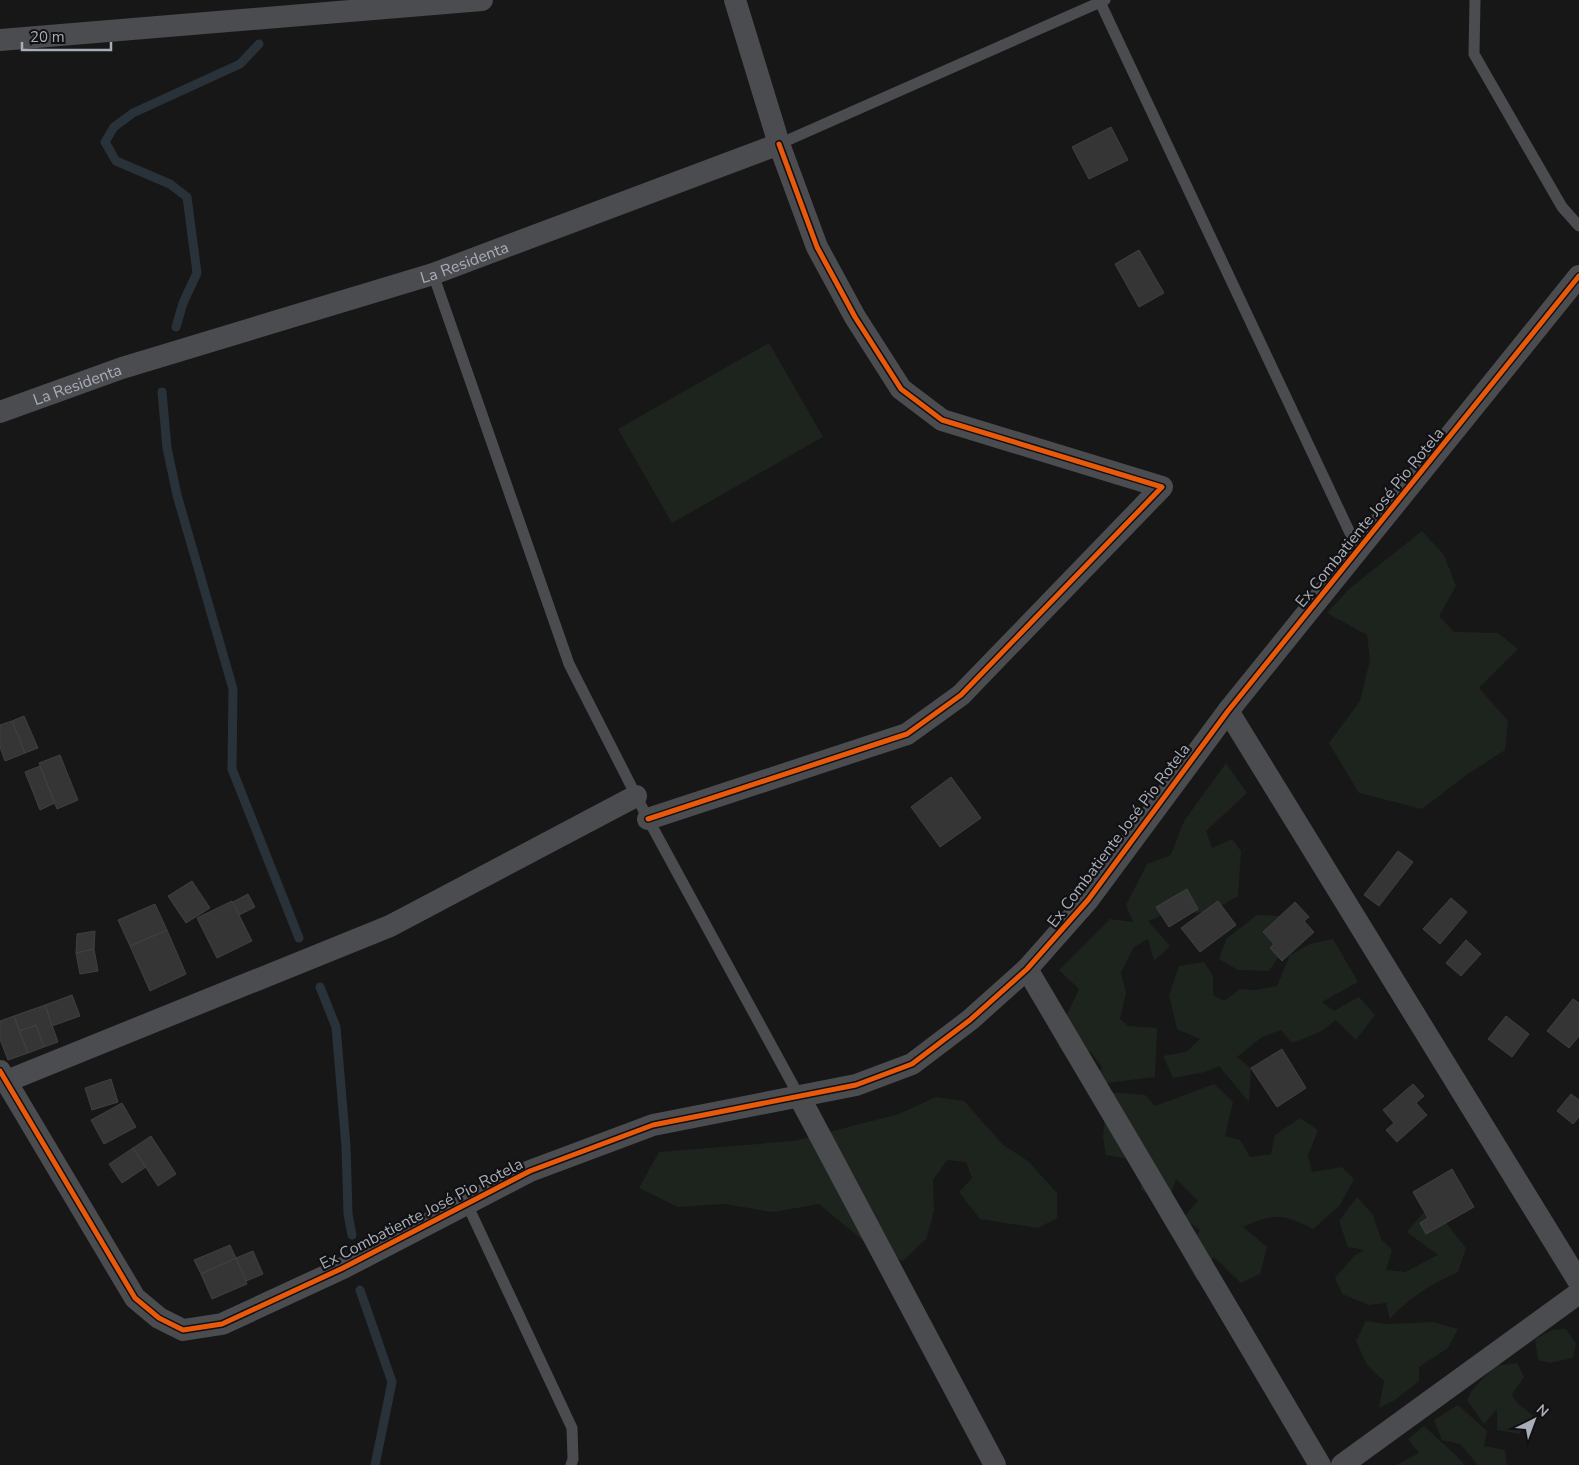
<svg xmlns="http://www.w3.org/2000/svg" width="1579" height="1465" viewBox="0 0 1579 1465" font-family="'Nunito Sans',sans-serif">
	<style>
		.green { fill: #1d241e }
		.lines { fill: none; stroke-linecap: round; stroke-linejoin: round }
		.stream { stroke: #2a3239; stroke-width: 9 }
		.building { fill: #353536; stroke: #3f4043 }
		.service { stroke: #4b4c50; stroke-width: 11 }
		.minor { stroke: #4b4c50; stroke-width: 22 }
		.cycleway-casing { stroke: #111113; stroke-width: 8 }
		.cycleway { stroke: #e8590c; stroke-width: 5 }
		.labels { text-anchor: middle; stroke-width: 4.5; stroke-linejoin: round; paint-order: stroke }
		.street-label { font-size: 16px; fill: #a8adb8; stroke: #111113 }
	</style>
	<rect width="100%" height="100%" fill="#171717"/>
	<path class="green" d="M 769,343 L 823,437 L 672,523 L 618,429 Z
		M 1422,531 L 1444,555 L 1456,586 L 1439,616 L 1454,632 L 1498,633 L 1518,649 L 1479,688 L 1508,721 L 1505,750 L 1465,776 L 1422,809 L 1359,793 L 1329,743 L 1360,701 L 1370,660 L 1367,635 L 1327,613 L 1349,589 Z
		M 1226,763 L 1247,793 L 1206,831 L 1212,848 L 1232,839 L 1241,851 L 1238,896 L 1209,913 L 1171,912 L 1148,921 L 1170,946 L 1154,961 L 1148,939 L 1134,947 L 1121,972 L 1126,993 L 1120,1019 L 1128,1026 L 1157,1028 L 1155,1077 L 1090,1085 L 1102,1067 L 1090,1051 L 1078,1071 L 1059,1047 L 1065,1019 L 1079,989 L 1059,970 L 1110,919 L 1133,922 L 1126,905 L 1147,864 L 1171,855 L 1184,821 Z
		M 1257,915 L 1283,916 L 1284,949 L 1269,971 L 1238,970 L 1219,959 L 1226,939 Z
		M 1333,939 L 1358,982 L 1322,1002 L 1334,1011 L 1359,997 L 1375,1015 L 1356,1040 L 1336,1020 L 1320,1032 L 1292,1043 L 1281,1030 L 1262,1037 L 1237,1057 L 1251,1068 L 1249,1102 L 1219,1066 L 1205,1072 L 1173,1078 L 1163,1056 L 1186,1052 L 1200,1039 L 1177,1029 L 1169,995 L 1179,966 L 1204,962 L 1213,976 L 1213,995 L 1224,1001 L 1240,989 L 1255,990 L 1277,986 L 1290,955 L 1310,944 Z
		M 1214,1084 L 1233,1102 L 1225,1136 L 1240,1140 L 1250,1157 L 1271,1154 L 1275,1135 L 1300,1118 L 1318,1130 L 1308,1155 L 1312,1172 L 1342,1167 L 1354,1179 L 1340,1205 L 1313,1229 C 1281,1213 1275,1213 1243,1227 L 1267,1247 L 1260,1274 L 1241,1283 L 1214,1257 L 1197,1281 L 1183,1255 L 1200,1230 L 1183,1218 L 1198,1201 L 1176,1179 L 1168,1203 L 1141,1190 L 1142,1161 L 1106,1155 L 1103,1137 L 1107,1092 L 1145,1095 L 1155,1106 Z
		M 936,1097 L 964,1101 L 1003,1145 L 1028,1161 L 1057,1193 L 1057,1218 L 1038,1228 L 980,1219 L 959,1192 L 972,1178 L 966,1162 L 947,1160 L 933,1180 L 934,1211 L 926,1239 L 903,1261 L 867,1244 L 819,1204 L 773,1212 L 724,1204 L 678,1207 L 639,1188 L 659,1152 L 794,1141 L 899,1114 Z
		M 1357,1197 L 1373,1215 L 1381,1239 L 1392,1250 L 1386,1270 L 1405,1272 L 1438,1255 L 1407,1232 L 1431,1204 L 1466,1248 L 1458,1272 C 1430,1285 1411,1296 1390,1319 L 1386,1303 L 1369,1305 L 1342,1294 L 1335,1278 L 1354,1256 L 1364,1250 L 1348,1247 L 1339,1221 Z
		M 1366,1321 L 1387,1324 L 1433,1322 L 1458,1329 L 1448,1348 L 1419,1367 L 1419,1381 L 1395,1400 L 1379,1408 L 1384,1381 L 1367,1365 L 1356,1341 Z
		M 1566,1329 L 1576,1343 L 1573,1358 L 1550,1363 L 1538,1360 L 1535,1339 L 1552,1330 Z
		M 1517,1363 L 1524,1377 L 1512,1394 L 1516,1402 L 1533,1416 L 1519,1434 L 1497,1430 L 1497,1409 L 1484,1424 L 1467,1400 L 1472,1390 L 1495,1366 Z
		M 1458,1405 L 1487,1431 L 1484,1446 L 1505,1450 L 1507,1465 L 1478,1465 L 1460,1444 L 1442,1440 L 1434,1420 Z
		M 1424,1426 L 1463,1462 L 1463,1465 L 1396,1465 L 1419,1453 L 1408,1439 Z"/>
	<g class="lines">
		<path class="stream" d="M 176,327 L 183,303 L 197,273 L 187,197 L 170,184 L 116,161 L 105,142 L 114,127 L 133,113 L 240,64 L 259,44
			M 162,392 L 167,448 L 177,495 L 233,689 L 232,769 L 299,938
			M 320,987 L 336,1027 L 346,1146 L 348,1214 L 352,1235
			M 360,1290 L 392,1382 L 375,1465"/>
	</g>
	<path class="building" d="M 1111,127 L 1128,160 L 1089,179 L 1072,147 Z
		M 1139,250 L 1164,293 L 1139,307 L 1115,264 Z
		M 24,716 L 38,748 L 25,753 L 12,721 Z
		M 12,721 L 25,753 L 5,761 L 0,747 L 0,725 Z
		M 60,755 L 78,800 L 57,809 L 39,763 Z
		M 40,766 L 55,803 L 40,810 L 25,772 Z
		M 951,777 L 981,818 L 940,847 L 911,807 Z
		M 1398,851 L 1413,862 L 1379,906 L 1364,895 Z
		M 192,881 L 210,908 L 186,923 L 168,896 Z
		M 1187,889 L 1198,909 L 1169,927 L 1156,907 Z
		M 248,894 L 255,907 L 239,915 L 233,902 Z
		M 1451,898 L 1467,912 L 1440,944 L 1423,929 Z
		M 232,901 L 252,941 L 217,958 L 197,918 Z
		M 1218,901 L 1236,925 L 1200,952 L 1181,928 Z
		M 1295,902 L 1309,917 L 1304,921 L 1314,932 L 1282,961 L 1270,948 L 1274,944 L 1263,932 Z
		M 155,904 L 167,930 L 130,946 L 118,920 Z
		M 167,930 L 186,974 L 150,991 L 130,946 Z
		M 95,931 L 94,949 L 76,953 L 77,934 Z
		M 1466,940 L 1481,954 L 1461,976 L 1446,963 Z
		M 94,949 L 98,971 L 80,974 L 76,953 Z
		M 72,995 L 80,1016 L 52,1026 L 45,1005 Z
		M 1573,999 L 1579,1003 L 1579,1036 L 1569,1048 L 1547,1031 Z
		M 45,1005 L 58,1042 L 44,1047 L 36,1025 L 19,1031 L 14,1016 Z
		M 14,1016 L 28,1053 L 8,1060 L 0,1039 L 0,1021 Z
		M 1506,1016 L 1529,1034 L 1512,1057 L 1488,1039 Z
		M 36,1025 L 44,1047 L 28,1053 L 19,1031 Z
		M 1282,1049 L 1306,1088 L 1277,1107 L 1251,1068 Z
		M 111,1079 L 118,1102 L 92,1110 L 85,1088 Z
		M 1413,1084 L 1424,1096 L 1416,1103 L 1427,1115 L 1397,1142 L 1386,1130 L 1394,1123 L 1383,1110 Z
		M 1571,1094 L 1579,1100 L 1579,1117 L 1573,1124 L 1557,1111 Z
		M 122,1103 L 136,1127 L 104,1144 L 91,1120 Z
		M 151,1136 L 176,1174 L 158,1186 L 133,1148 Z
		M 133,1148 L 146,1167 L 122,1183 L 109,1164 Z
		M 1452,1169 L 1474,1207 L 1426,1234 L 1420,1223 L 1428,1218 L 1413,1192 Z
		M 230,1245 L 236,1258 L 201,1274 L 194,1260 Z
		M 253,1251 L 263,1274 L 246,1281 L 236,1258 Z
		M 236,1258 L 247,1284 L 212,1299 L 201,1274 Z"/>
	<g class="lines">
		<path class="service" d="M 1099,0 L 1358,550
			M 1475,0 L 1474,54 L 1562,207 L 1579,226
			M 779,144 L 1105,0
			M 433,274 L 569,664 L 648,819 L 800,1098
			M 466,1202 L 572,1428 L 573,1459 L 571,1465"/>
		<g class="minor">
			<path d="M 0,40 L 482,0"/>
			<path id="s1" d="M 0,412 L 122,368 L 433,274 L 779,144 L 735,0"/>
			<path d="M 1228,711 L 1579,1282"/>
			<path d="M 648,819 L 907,734 L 961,695 L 1162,487 L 942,420 L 901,389 L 855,317 L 817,247 L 779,144"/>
			<path d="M 1027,969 L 1320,1465"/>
			<path d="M 0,1071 L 135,1298 L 159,1318 L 183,1330 L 222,1324 L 343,1268 L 530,1171 L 653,1125 L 856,1085 L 912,1064 L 970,1020 L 1027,969 L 1088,900 L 1228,711 L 1579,276"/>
			<path d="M 7,1081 L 390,926 L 636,796"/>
			<path d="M 800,1098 L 995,1465"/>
			<path d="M 1342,1465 L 1579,1293"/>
		</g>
		<defs>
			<path id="cycleway" d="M 648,819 L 907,734 L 961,695 L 1162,487 L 942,420 L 901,389 L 855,317 L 817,247 L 779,144
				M 0,1071 L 135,1298 L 159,1318 L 183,1330 L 222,1324 L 343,1268 L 530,1171 L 653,1125 L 856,1085 L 912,1064 L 970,1020 L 1027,969 L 1088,900 L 1228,711 L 1579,276"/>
		</defs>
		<use href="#cycleway" class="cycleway-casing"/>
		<use href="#cycleway" class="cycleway"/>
	</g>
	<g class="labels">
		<g class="street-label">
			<text dy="6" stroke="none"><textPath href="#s1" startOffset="488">La Residenta</textPath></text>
			<text dy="6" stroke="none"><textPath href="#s1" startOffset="82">La Residenta</textPath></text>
			<text transform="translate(1369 517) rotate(-51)" y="6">Ex Combatiente José Pio Rotela</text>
			<text transform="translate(1118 835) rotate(-53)" y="6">Ex Combatiente José Pio Rotela</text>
			<text transform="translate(421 1213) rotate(-27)" y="6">Ex Combatiente José Pio Rotela</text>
		</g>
	</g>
	<g transform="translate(1534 1420) rotate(42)" stroke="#111113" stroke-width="4" paint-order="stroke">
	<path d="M0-4L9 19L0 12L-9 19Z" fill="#a8adb8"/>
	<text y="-8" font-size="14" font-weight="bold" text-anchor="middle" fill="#a8adb8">N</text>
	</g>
	<path d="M22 42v8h89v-8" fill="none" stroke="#a8adb8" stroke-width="2.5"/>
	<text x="30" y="42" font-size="15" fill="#a8adb8" stroke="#111113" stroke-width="4" paint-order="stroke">20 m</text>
</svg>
